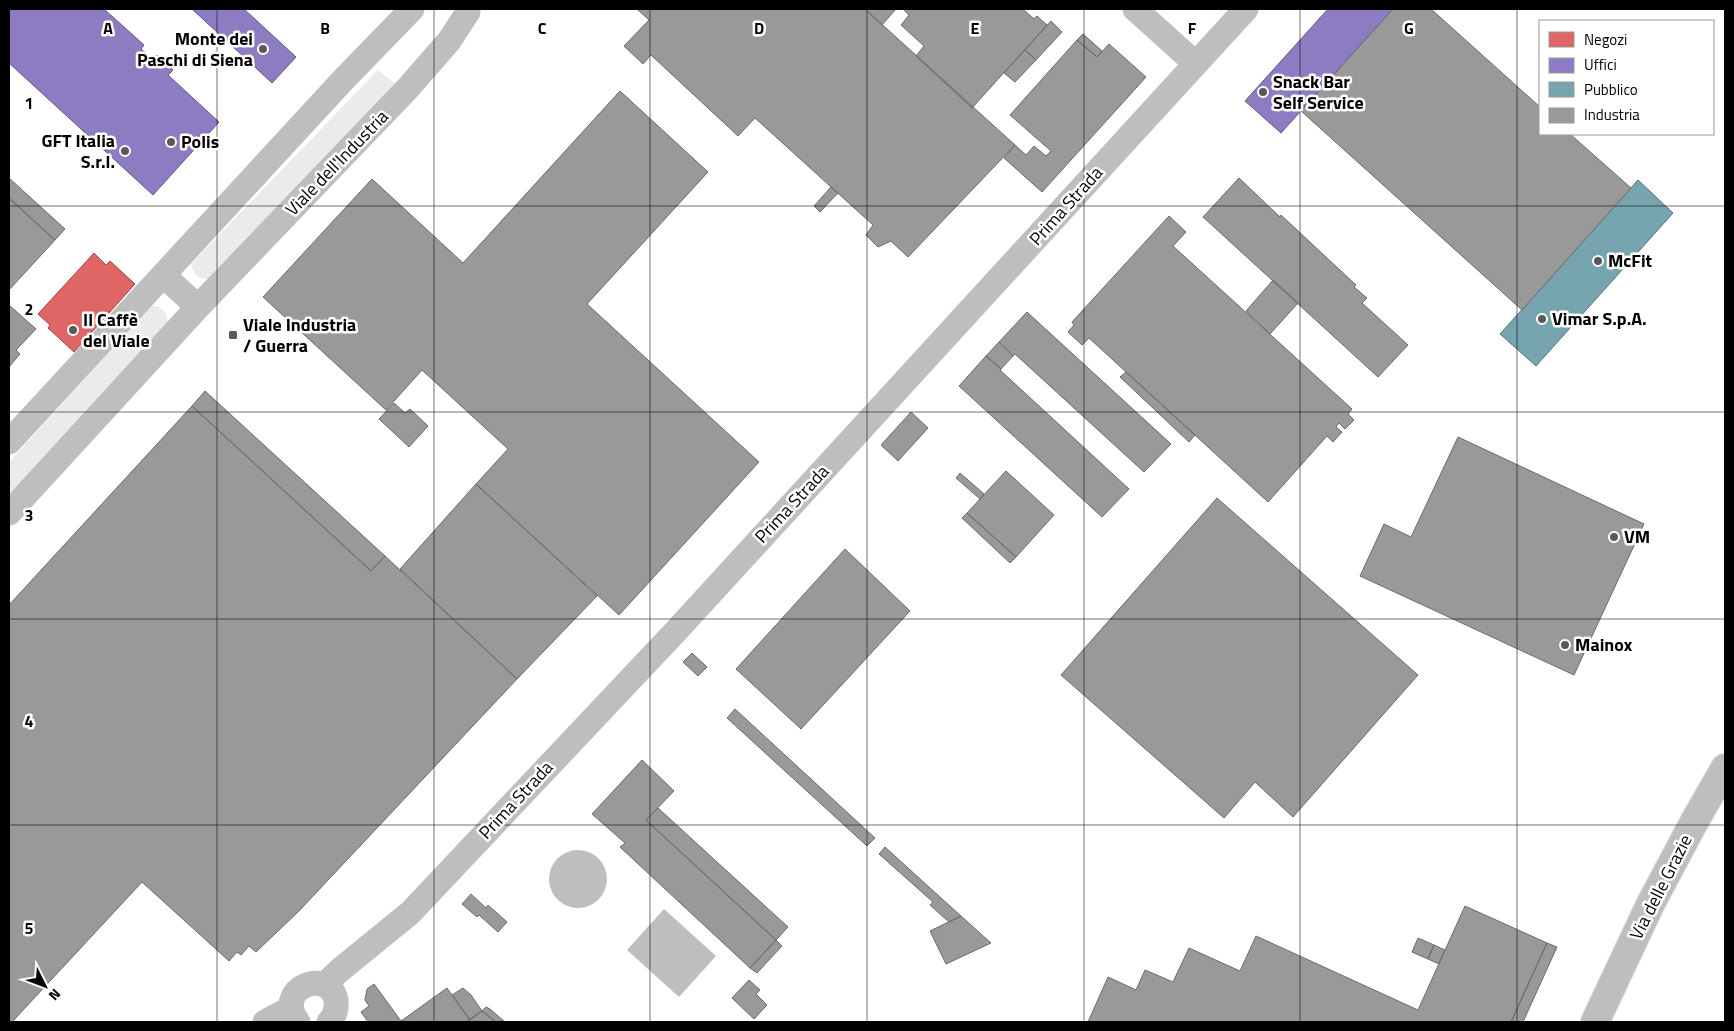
<svg xmlns="http://www.w3.org/2000/svg" width="1734" height="1031" viewBox="0 0 1734 1031" font-family="'Titillium Web',sans-serif">
	<style>
		.green { fill: #ebebeb }
		.water { fill: #bebebe }
		.shops { fill: #e06666; stroke: #9d4747 }
		.offices { fill: #8e7cc3; stroke: #635788 }
		.public { fill: #76a5af; stroke: #53747a }
		.industry { fill: #999; stroke: #6b6b6b }
		.lines { fill: none; stroke-linecap: round; stroke-linejoin: round }
		.major-casing { stroke: #dbdbdb; stroke-width: 30 }
		.minor { stroke: #bebebe; stroke-width: 25 }
		.major { stroke: #bebebe; stroke-width: 28 }
		.grid { fill: none; stroke: #000; stroke-width: 1; stroke-opacity: 0.55 }
		.poi-dot { fill: #595959; stroke: #fff; stroke-width: 2 }
		.labels { text-anchor: middle; stroke-width: 5; stroke-linejoin: round; paint-order: stroke }
		.poi-label { font-size: 18px; font-weight: bold; fill: #000; stroke: #fff; text-anchor: start }
		.street-label { font-size: 18px; fill: #000; stroke: #fff }
		.grid-label { font-size: 16px; text-anchor: middle; font-weight: bold; fill: #000; stroke: #fff; stroke-width: 5; stroke-linejoin: round; paint-order: stroke }
	</style>
	<rect width="100%" height="100%" fill="#fff"/>
	<path class="green" d="M 378,70 L 397,85 L 208,279 C 197,279 193,274 191,264 Z
		M 151,306 C 162,306 167,311 168,322 L 14,491 L 9,491 L 9,462 Z"/>
	<path class="water" d="M549 879a29 29 0 1 1 58 0a29 29 0 1 1-58 0Z
		M 664,909 L 716,956 L 679,997 L 627,950 Z"/>
	<path class="shops" d="M 94,253 L 106,265 L 110,261 L 135,284 L 74,352 L 48,328 L 50,325 L 38,314 Z"/>
	<path class="offices" d="M 9,9 L 104,9 L 144,45 L 141,49 L 153,59 L 157,55 L 173,70 L 168,75 L 219,122 L 153,195 L 9,63 Z
		M 192,9 L 244,9 L 296,57 L 272,83 Z
		M 1328,9 L 1393,9 L 1281,133 L 1245,101 Z"/>
	<path class="public" d="M 1638,180 L 1673,213 L 1536,366 L 1500,334 Z"/>
	<path class="industry" d="M 637,9 L 865,9 L 1015,145 L 908,257 L 891,241 L 878,247 L 866,235 L 873,225 L 755,118 L 738,136 L 651,55 L 643,64 L 624,46 L 649,20 Z
		M 865,9 L 896,9 L 882,25 Z
		M 903,9 L 1023,9 L 1034,19 L 1037,16 L 1047,25 L 972,108 L 916,56 L 924,46 L 901,25 L 909,15 Z
		M 1393,9 L 1431,9 L 1540,107 L 1540,134 L 1570,134 L 1631,188 L 1522,310 L 1301,111 Z
		M 1051,21 L 1062,32 L 1036,60 L 1025,50 Z
		M 1083,34 L 1102,51 L 1097,57 L 1077,40 Z
		M 1077,40 L 1097,57 L 1109,44 L 1146,77 L 1042,192 L 1004,158 L 1015,145 L 1026,155 L 1034,146 L 1046,156 L 1051,151 L 1010,115 Z
		M 1025,50 L 1036,60 L 1015,82 L 1004,73 Z
		M 620,91 L 708,172 L 587,304 L 759,462 L 619,615 L 476,484 L 508,449 L 422,370 L 386,410 L 263,297 L 372,179 L 463,263 Z
		M 9,178 L 65,229 L 55,240 L 9,198 Z
		M 1239,178 L 1280,217 L 1281,215 L 1356,285 L 1354,287 L 1367,298 L 1362,303 L 1408,345 L 1378,377 L 1203,217 Z
		M 831,187 L 838,193 L 820,212 L 814,206 Z
		M 9,198 L 55,240 L 9,290 Z
		M 1169,216 L 1186,232 L 1173,246 L 1352,409 L 1348,414 L 1354,420 L 1345,429 L 1339,423 L 1336,427 L 1342,432 L 1333,442 L 1327,436 L 1268,502 L 1089,338 L 1082,345 L 1068,332 L 1074,325 L 1072,322 Z
		M 1273,280 L 1298,303 L 1270,334 L 1246,311 Z
		M 9,305 L 36,329 L 16,350 L 20,354 L 9,367 Z
		M 1027,312 L 1171,444 L 1144,472 L 1015,354 L 1013,356 L 999,342 Z
		M 999,342 L 1013,356 L 1001,369 L 986,356 Z
		M 986,356 L 1001,369 L 1000,370 L 1129,489 L 1102,517 L 959,386 Z
		M 1126,372 L 1195,435 L 1189,442 L 1120,377 Z
		M 205,391 L 385,556 L 371,571 L 192,406 Z
		M 394,403 L 405,413 L 410,409 L 428,426 L 409,447 L 379,419 Z
		M 192,406 L 371,571 L 385,556 L 517,679 L 299,911 L 256,952 L 249,946 L 241,955 L 237,952 L 229,961 L 142,882 L 12,1022 L 9,1022 L 9,605 Z
		M 911,412 L 928,428 L 898,461 L 881,445 Z
		M 1458,437 L 1644,524 L 1574,675 L 1360,576 L 1384,524 L 1411,537 Z
		M 1006,471 L 1054,515 L 1016,557 L 967,513 Z
		M 960,473 L 984,494 L 980,499 L 956,478 Z
		M 476,484 L 597,596 L 517,679 L 400,569 Z
		M 1217,498 L 1418,675 L 1293,817 L 1255,782 L 1224,818 L 1061,675 Z
		M 967,513 L 1016,557 L 1010,563 L 962,518 Z
		M 845,549 L 910,611 L 801,729 L 736,669 Z
		M 692,653 L 707,667 L 698,676 L 683,662 Z
		M 735,709 L 875,838 L 867,846 L 727,718 Z
		M 642,760 L 674,791 L 646,820 L 776,940 L 750,968 L 620,847 L 625,843 L 592,814 Z
		M 658,808 L 788,927 L 776,940 L 646,820 Z
		M 885,847 L 930,888 L 961,916 L 949,922 L 930,905 L 933,902 L 879,854 Z
		M 471,894 L 486,908 L 488,905 L 507,922 L 498,932 L 479,915 L 477,917 L 462,904 Z
		M 1465,906 L 1547,943 L 1511,1022 L 1088,1022 L 1108,977 L 1136,990 L 1145,970 L 1173,982 L 1189,948 L 1240,971 L 1256,936 L 1418,1010 Z
		M 961,916 L 991,943 L 946,964 L 930,931 Z
		M 1418,938 L 1434,945 L 1428,959 L 1412,952 Z
		M 776,940 L 782,946 L 757,973 L 750,968 Z
		M 1547,943 L 1557,947 L 1523,1022 L 1511,1022 Z
		M 1434,945 L 1445,950 L 1439,964 L 1428,959 Z
		M 749,980 L 760,990 L 756,994 L 767,1005 L 754,1019 L 732,998 Z
		M 374,984 L 401,1021 L 447,988 L 470,1020 L 466,1022 L 368,1022 L 361,1012 L 369,1006 L 365,1000 L 367,989 Z
		M 463,988 L 471,995 L 482,1011 L 470,1020 L 452,995 Z
		M 486,1007 L 490,1009 L 505,1022 L 496,1022 L 482,1011 Z
		M 482,1011 L 496,1022 L 466,1022 Z"/>
	<g class="lines">
		<defs>
			<path id="major" d="M 1595,1022 L 1650,905 L 1693,824 L 1725,768"/>
		</defs>
		<use href="#major" class="major-casing"/>
		<path class="minor" d="M 1135,9 L 1196,64
			M 163,275 L 198,307
			M 9,442 L 344,79 L 412,9
			M 9,513 L 198,307 L 408,88 L 449,41 L 468,12
			M 324,985 L 340,970 L 410,913 L 676,631 L 1246,9
			M 265,1022 L 291,1008
			M 298,1022 C 272,988 329,967 336,1000 C 337,1009 335,1016 329,1022"/>
		<use href="#major" class="major"/>
	</g>
	<path class="grid" d="M 217,9 L 217,1022M 434,9 L 434,1022M 650,9 L 650,1022M 867,9 L 867,1022M 1084,9 L 1084,1022M 1300,9 L 1300,1022M 1517,9 L 1517,1022M 9,206 L 1725,206M 9,412 L 1725,412M 9,619 L 1725,619M 9,825 L 1725,825"/>
	<g class="poi-dot">
		<circle cx="263" cy="49" r="5"/>
		<circle cx="1263" cy="92" r="5"/>
		<circle cx="171" cy="142" r="5"/>
		<circle cx="125" cy="151" r="5"/>
		<circle cx="1598" cy="261" r="5"/>
		<circle cx="1542" cy="319" r="5"/>
		<circle cx="73" cy="330" r="5"/>
		<rect x="228" y="330" width="10" height="10" rx="2.5"/>
		<circle cx="1614" cy="537" r="5"/>
		<circle cx="1565" cy="645" r="5"/>
	</g>
	<g class="labels">
		<g class="poi-label">
			<text x="253" y="45" text-anchor="end">Monte dei<tspan x="253" dy="21">Paschi di Siena</tspan></text>
			<text x="1273" y="88">Snack Bar<tspan x="1273" dy="21">Self Service</tspan></text>
			<text x="115" y="147" text-anchor="end">GFT Italia<tspan x="115" dy="21">S.r.l.</tspan></text>
			<text x="181" y="148">Polis</text>
			<text x="1608" y="267">McFit</text>
			<text x="1552" y="325">Vimar S.p.A.</text>
			<text x="83" y="326">Il Caffè<tspan x="83" dy="21">del Viale</tspan></text>
			<text x="243" y="331">Viale Industria<tspan x="243" dy="21">/ Guerra</tspan></text>
			<text x="1624" y="543">VM</text>
			<text x="1575" y="651">Mainox</text>
		</g>
		<g class="street-label">
			<text transform="translate(337 163) rotate(-46)" y="6">Viale dell'Industria</text>
			<text transform="translate(1066 206) rotate(-48)" y="6">Prima Strada</text>
			<text transform="translate(792 504) rotate(-47)" y="6">Prima Strada</text>
			<text transform="translate(516 800) rotate(-47)" y="6">Prima Strada</text>
			<text transform="translate(1661 887) rotate(-63)" y="6">Via delle Grazie</text>
		</g>
	</g>
	<g class="grid-label">
		<text x="108" y="34">A</text>
		<text x="325" y="34">B</text>
		<text x="542" y="34">C</text>
		<text x="759" y="34">D</text>
		<text x="975" y="34">E</text>
		<text x="1192" y="34">F</text>
		<text x="1409" y="34">G</text>
		<text x="29" y="109">1</text>
		<text x="29" y="315">2</text>
		<text x="29" y="521">3</text>
		<text x="29" y="727">4</text>
		<text x="29" y="934">5</text>
	</g>
	<rect width="1734" height="1031" fill="none" stroke="#000000" stroke-width="20"/>
	<rect x="1539" y="20" width="175" height="115" fill="#ffffff" stroke="#999999"/>
	<rect x="1549" y="32" width="25" height="15" fill="#e06666" stroke="#999999"/>
	<text x="1584" y="45" font-size="15" fill="#000000">Negozi</text>
	<rect x="1549" y="58" width="25" height="15" fill="#8e7cc3" stroke="#999999"/>
	<text x="1584" y="70" font-size="15" fill="#000000">Uffici</text>
	<rect x="1549" y="82" width="25" height="15" fill="#76a5af" stroke="#999999"/>
	<text x="1584" y="95" font-size="15" fill="#000000">Pubblico</text>
	<rect x="1549" y="108" width="25" height="15" fill="#999999" stroke="#999999"/>
	<text x="1584" y="120" font-size="15" fill="#000000">Industria</text>
	<g transform="translate(45 986) rotate(132)" stroke="#ffffff" stroke-width="4" paint-order="stroke">
	<path d="M0-4L9 19L0 12L-9 19Z" fill="#000000"/>
	<text y="-8" font-size="14" font-weight="bold" text-anchor="middle" fill="#000000">N</text>
	</g>
</svg>
